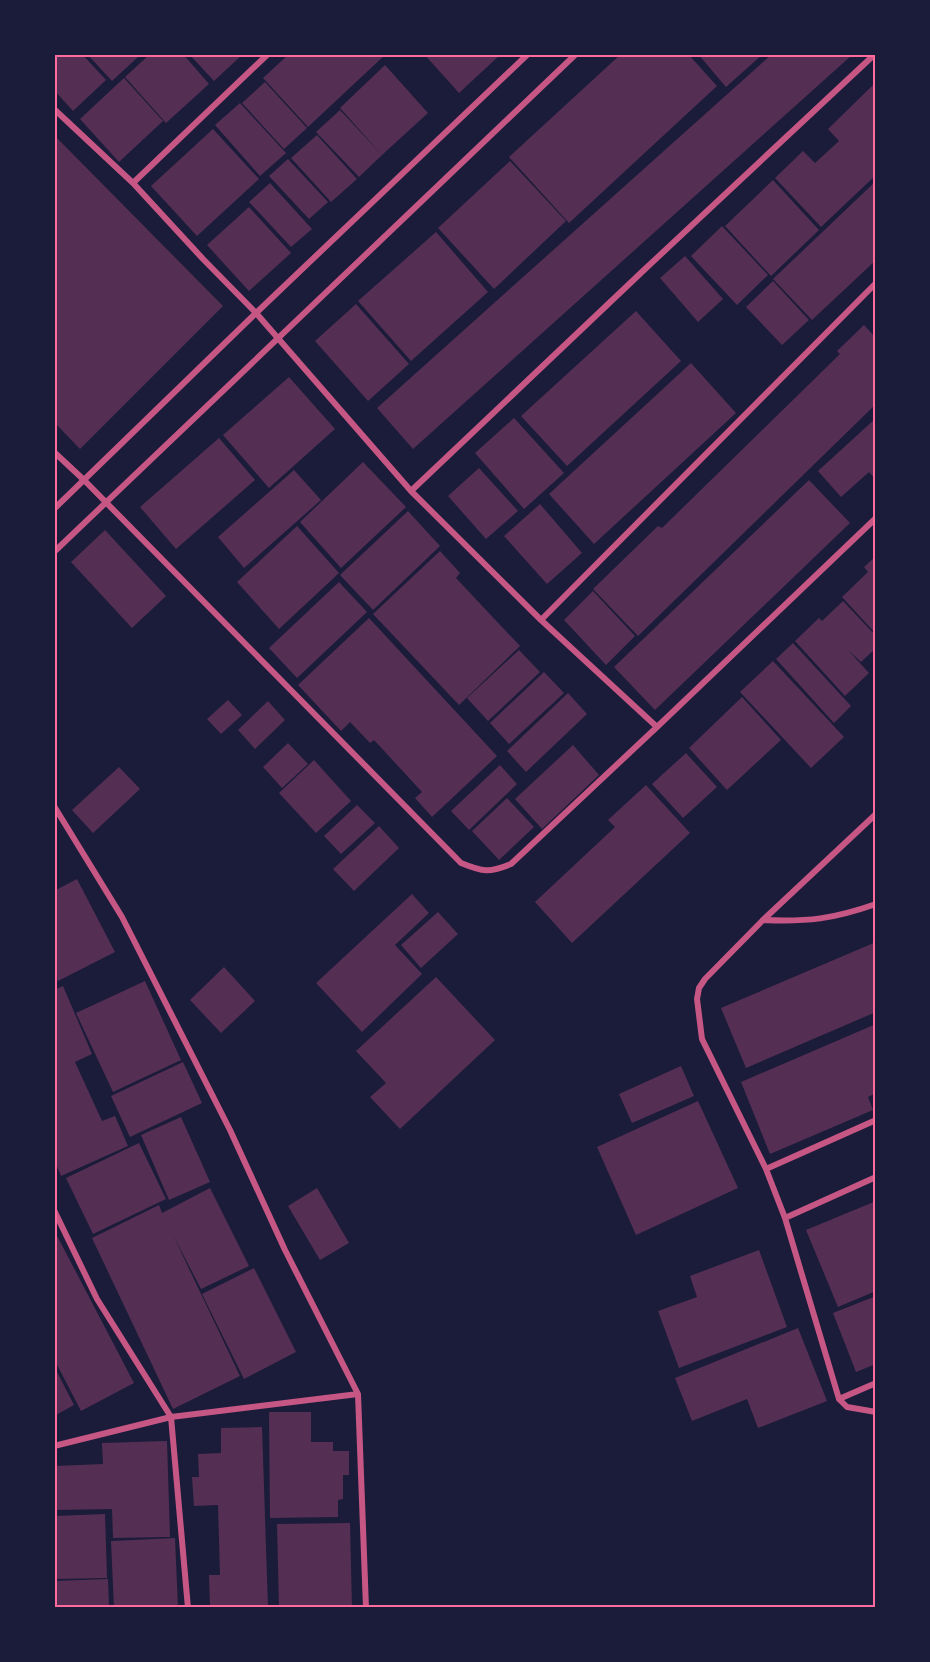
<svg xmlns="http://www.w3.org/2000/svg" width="930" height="1662" viewBox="0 0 930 1662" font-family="'IBM Plex Sans',sans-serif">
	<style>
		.building { fill: #542f53 }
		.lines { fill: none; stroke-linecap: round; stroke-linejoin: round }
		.minor { stroke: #c65784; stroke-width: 6 }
		.neatline { fill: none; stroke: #ff6b9d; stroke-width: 2 }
	</style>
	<rect width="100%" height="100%" fill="#1b1b3a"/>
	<path class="building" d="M 54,54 L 82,54 L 106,80 L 73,111 L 54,90 Z
		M 87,54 L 135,54 L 138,57 L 112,81 Z
		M 150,54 L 183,54 L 209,84 L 166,123 L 125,77 Z
		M 189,54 L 243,54 L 214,81 Z
		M 289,54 L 386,54 L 308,127 L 263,78 Z
		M 424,54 L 501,54 L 459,93 Z
		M 621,54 L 688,54 L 717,86 L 569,223 L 509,157 Z
		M 698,54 L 763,54 L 726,87 Z
		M 772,54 L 851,54 L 852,55 L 413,449 L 377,408 Z
		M 385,65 L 428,113 L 382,155 L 340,108 Z
		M 124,78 L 163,121 L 119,162 L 80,119 Z
		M 265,82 L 307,128 L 284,149 L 242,103 Z
		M 873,85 L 876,88 L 876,175 L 821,227 L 775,178 L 803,151 L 815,163 L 839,141 L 828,129 Z
		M 240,103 L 286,153 L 260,176 L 215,125 Z
		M 340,110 L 382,155 L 359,177 L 316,132 Z
		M 213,129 L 259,179 L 197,236 L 151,186 Z
		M 54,135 L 223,306 L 80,449 L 54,422 Z
		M 317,135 L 357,179 L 331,202 L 291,158 Z
		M 288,159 L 328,202 L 309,219 L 269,176 Z
		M 510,161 L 566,221 L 494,289 L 438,228 Z
		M 773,180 L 819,230 L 771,276 L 725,226 Z
		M 876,181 L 876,260 L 812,320 L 773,279 Z
		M 270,183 L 312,229 L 291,247 L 249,202 Z
		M 249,207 L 291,253 L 249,291 L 207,245 Z
		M 722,226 L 768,275 L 737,305 L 691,256 Z
		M 436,232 L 488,292 L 411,361 L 358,301 Z
		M 685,256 L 723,299 L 698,322 L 660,278 Z
		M 773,281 L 809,320 L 782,345 L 746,307 Z
		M 356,304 L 409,364 L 368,401 L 315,341 Z
		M 636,311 L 681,361 L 567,466 L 521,416 Z
		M 864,325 L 876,338 L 876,404 L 638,636 L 593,589 L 658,526 L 662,528 L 840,354 L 837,351 Z
		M 691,363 L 736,413 L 594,544 L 549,494 Z
		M 289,377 L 335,429 L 269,488 L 223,435 Z
		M 514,418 L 564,473 L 524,509 L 475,453 Z
		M 876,418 L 876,480 L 869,472 L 841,497 L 818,471 Z
		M 219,438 L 255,480 L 176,549 L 140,507 Z
		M 363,462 L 406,507 L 341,568 L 300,522 Z
		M 479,468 L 518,511 L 486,539 L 448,496 Z
		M 294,470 L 321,500 L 244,568 L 218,537 Z
		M 809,480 L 850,523 L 655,710 L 614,667 Z
		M 540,504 L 582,553 L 547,584 L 504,536 Z
		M 408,511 L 440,546 L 373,610 L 340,575 Z
		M 297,526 L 339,573 L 279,629 L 237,582 Z
		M 105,530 L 166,596 L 132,628 L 71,562 Z
		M 440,551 L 460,573 L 456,578 L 520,646 L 459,705 L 373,614 Z
		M 876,556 L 876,634 L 842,597 L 868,572 L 864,567 Z
		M 339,582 L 367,612 L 297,678 L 269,648 Z
		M 593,591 L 635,636 L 606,665 L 564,620 Z
		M 843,601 L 876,636 L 876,648 L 861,662 L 848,650 L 869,673 L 845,696 L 795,641 L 819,618 L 822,621 Z
		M 369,618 L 497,756 L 432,817 L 415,798 L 422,792 L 374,740 L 370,743 L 350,722 L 341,731 L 298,685 Z
		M 793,643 L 851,706 L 834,723 L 776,659 Z
		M 519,650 L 540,672 L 488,721 L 467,698 Z
		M 773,661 L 844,737 L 811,768 L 740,692 Z
		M 544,672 L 564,693 L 509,744 L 490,723 Z
		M 568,693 L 587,714 L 526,772 L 507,751 Z
		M 742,697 L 781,740 L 727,790 L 689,748 Z
		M 228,700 L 242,715 L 221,734 L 207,719 Z
		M 268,701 L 285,720 L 255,749 L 238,730 Z
		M 288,743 L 308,764 L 282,788 L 263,767 Z
		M 573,745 L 599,775 L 542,829 L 515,799 Z
		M 686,753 L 717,787 L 683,818 L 652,784 Z
		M 314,760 L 351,801 L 316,833 L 279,793 Z
		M 500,765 L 517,784 L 469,830 L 451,811 Z
		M 119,767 L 140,789 L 93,833 L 72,810 Z
		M 646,785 L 690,833 L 572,943 L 535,902 L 615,827 L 608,820 Z
		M 507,798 L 534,827 L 499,860 L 472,831 Z
		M 357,805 L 375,823 L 341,854 L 324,836 Z
		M 379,826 L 399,848 L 354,891 L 333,869 Z
		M 77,879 L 115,952 L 58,981 L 54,974 L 54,891 Z
		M 412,894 L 429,913 L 395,945 L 422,974 L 362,1032 L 316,983 Z
		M 438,912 L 458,934 L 421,968 L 401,945 Z
		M 876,942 L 876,1012 L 746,1068 L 721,1008 Z
		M 224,967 L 255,1001 L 221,1033 L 190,1000 Z
		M 436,977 L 495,1040 L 400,1129 L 370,1097 L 386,1083 L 356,1051 Z
		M 145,981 L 181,1060 L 113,1092 L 76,1013 Z
		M 63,986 L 92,1054 L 75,1062 L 102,1121 L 115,1116 L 128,1146 L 61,1176 L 54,1159 L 54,990 Z
		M 876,1024 L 876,1093 L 868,1097 L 873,1110 L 770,1154 L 741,1082 Z
		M 183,1062 L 202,1103 L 130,1137 L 111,1096 Z
		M 681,1066 L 694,1096 L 632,1123 L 619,1094 Z
		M 698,1101 L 738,1188 L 636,1235 L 597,1147 Z
		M 181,1117 L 210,1182 L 169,1200 L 141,1135 Z
		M 139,1143 L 166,1199 L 93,1234 L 66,1178 Z
		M 210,1188 L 249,1266 L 201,1289 L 173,1235 L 240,1376 L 173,1409 L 92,1238 L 159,1205 L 162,1213 Z
		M 317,1188 L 349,1243 L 320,1260 L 288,1206 Z
		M 876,1201 L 876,1291 L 838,1307 L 806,1230 Z
		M 54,1230 L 134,1383 L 81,1411 L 54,1359 Z
		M 759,1250 L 787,1327 L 679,1368 L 658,1311 L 697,1297 L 690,1276 Z
		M 254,1268 L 296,1352 L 244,1379 L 202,1294 Z
		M 876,1296 L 876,1364 L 856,1372 L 833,1313 Z
		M 798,1328 L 827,1401 L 758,1428 L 747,1399 L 692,1421 L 675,1378 Z
		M 54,1366 L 74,1405 L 54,1416 Z
		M 269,1412 L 311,1412 L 311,1442 L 333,1442 L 333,1451 L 349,1451 L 349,1475 L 343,1475 L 343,1499 L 338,1500 L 338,1517 L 270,1518 Z
		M 262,1427 L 268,1608 L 210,1608 L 209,1575 L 220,1575 L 218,1505 L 194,1506 L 192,1477 L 199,1477 L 198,1454 L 221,1453 L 221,1428 Z
		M 167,1441 L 170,1537 L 113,1538 L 112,1509 L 54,1510 L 54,1466 L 103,1464 L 102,1443 Z
		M 105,1514 L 107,1578 L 54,1579 L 54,1516 Z
		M 350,1523 L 352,1608 L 279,1608 L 277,1524 Z
		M 175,1538 L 178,1608 L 114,1608 L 111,1541 Z
		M 108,1579 L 109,1608 L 54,1608 L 54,1581 Z"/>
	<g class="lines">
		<path class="minor" d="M 54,109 L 133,183 L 203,259 L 256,313 L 411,491 L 541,620 L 657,727
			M 133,183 L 268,54
			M 54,452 L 84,480 L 461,863 C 483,872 489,873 511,864 L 657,727 L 876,518
			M 411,491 L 644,270 L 875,54
			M 54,509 L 256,313 L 528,54
			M 54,552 L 576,54
			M 541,620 L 876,283
			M 54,806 L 122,917 L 230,1130 L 285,1250 L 358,1394 L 366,1608
			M 876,814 L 763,920 L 705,979 L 699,988 L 697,999 L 702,1039 L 766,1169 L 785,1218 L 839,1399 L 847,1407 L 876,1412
			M 763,920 C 808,922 833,919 876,904
			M 766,1169 L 876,1120
			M 54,1210 L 97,1299 L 171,1417 L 188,1608
			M 785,1218 L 876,1177
			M 839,1399 L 876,1383
			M 54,1446 L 171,1417 L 358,1394"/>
	</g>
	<rect width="930" height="1662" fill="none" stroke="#1b1b3a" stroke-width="111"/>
	<rect x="56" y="56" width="818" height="1550" class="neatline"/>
</svg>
